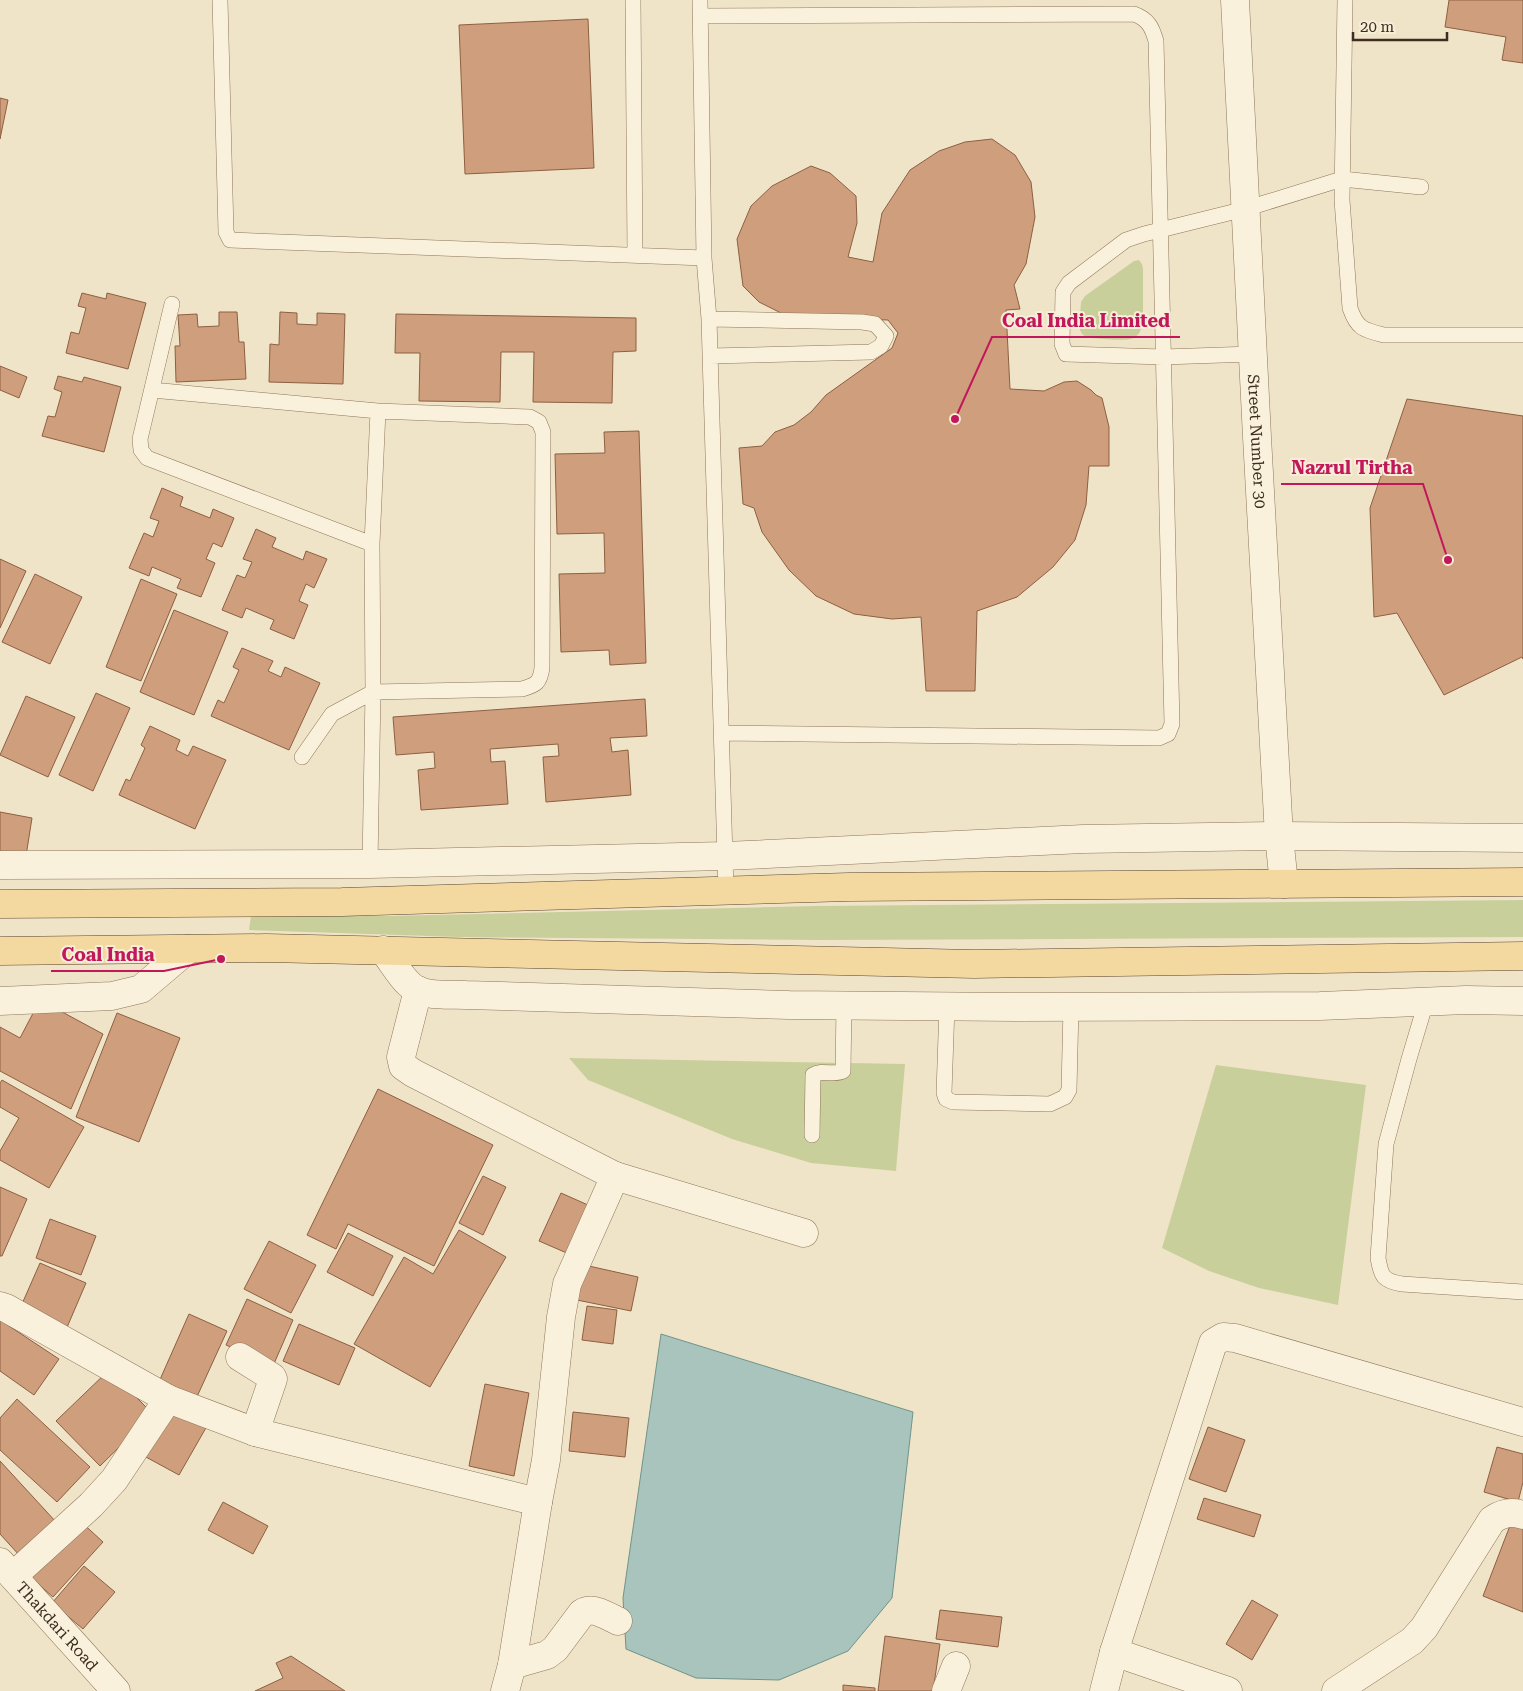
<svg xmlns="http://www.w3.org/2000/svg" width="1523" height="1691" viewBox="0 0 1523 1691" font-family="'Roboto Serif',serif">
	<style>
		.green { fill: #c9cf9b }
		.water { fill: #a9c4bc; stroke: #6f938a }
		.building { fill: #cf9f7d; stroke: #8d5f41 }
		.lines { fill: none; stroke-linecap: round; stroke-linejoin: round }
		.service-casing { stroke: #8d765c; stroke-width: 16 }
		.minor-casing { stroke: #8d765c; stroke-width: 29 }
		.tertiary-casing { stroke: #8d765c; stroke-width: 29 }
		.primary-casing { stroke: #5b4430; stroke-width: 29 }
		.service { stroke: #faf1dc; stroke-width: 15 }
		.minor { stroke: #faf1dc; stroke-width: 28 }
		.tertiary { stroke: #faf1dc; stroke-width: 28 }
		.primary { stroke: #f3d9a0; stroke-width: 28 }
		.labels { text-anchor: middle; stroke-width: 4; stroke-linejoin: round; paint-order: stroke }
		.street-label { font-size: 16px; fill: #3d2e20; stroke: #f7eed8 }
		.leader { fill: none; stroke: #c2185b; stroke-width: 2 }
		.callout-dot { fill: #c2185b; stroke: #f7eed8; stroke-width: 2 }
		.callout-label { font-size: 18px; text-anchor: middle; font-weight: bold; fill: #c2185b; stroke: #f7eed8; stroke-width: 4; stroke-linejoin: round; paint-order: stroke }
	</style>
	<rect width="100%" height="100%" fill="#f0e4c8"/>
	<path class="green" d="M 1139,260 L 1142,264 L 1143,269 L 1143,324 C 1141,330 1139,335 1134,338 C 1124,342 1099,338 1087,338 L 1082,334 L 1079,328 L 1081,302 L 1085,296 L 1134,261 Z
		M 1523,900 L 1523,937 L 817,940 L 459,937 L 249,930 L 251,916 L 388,916 L 816,906 Z
		M 569,1058 L 905,1064 L 896,1171 L 811,1163 L 732,1139 L 588,1080 Z
		M 1216,1065 L 1366,1085 L 1338,1305 L 1259,1288 L 1209,1271 L 1162,1248 Z"/>
	<path class="water" d="M 661,1334 L 913,1412 L 892,1598 L 848,1651 L 779,1680 L 696,1678 L 626,1649 L 623,1598 Z"/>
	<path class="building" d="M 1449,0 L 1523,0 L 1523,63 L 1502,60 L 1506,37 L 1445,27 Z
		M 588,19 L 594,168 L 465,174 L 459,25 Z
		M 0,98 L 8,100 L 0,139 Z
		M 992,139 L 1015,155 L 1031,182 L 1035,217 L 1026,264 L 1014,285 L 1020,309 L 1006,310 L 1010,389 L 1044,391 L 1064,382 L 1077,381 L 1091,390 L 1096,395 L 1102,398 L 1109,427 L 1109,466 L 1089,466 L 1086,505 L 1075,540 L 1053,567 L 1017,597 L 977,611 L 975,691 L 926,691 L 921,617 L 892,619 L 854,614 L 816,596 L 789,570 L 762,532 L 754,508 L 743,504 L 739,448 L 762,446 L 775,432 L 794,425 L 811,412 L 826,395 L 892,348 L 898,333 L 888,320 L 789,317 L 759,302 L 743,286 L 737,239 L 751,206 L 772,186 L 811,166 L 830,173 L 856,196 L 857,223 L 848,257 L 873,262 L 882,213 L 910,170 L 939,151 L 965,142 Z
		M 82,293 L 106,299 L 107,293 L 146,303 L 128,369 L 66,353 L 71,332 L 79,334 L 86,308 L 78,306 Z
		M 219,312 L 237,312 L 239,342 L 244,342 L 246,379 L 176,382 L 175,346 L 180,346 L 178,315 L 197,314 L 198,327 L 219,326 Z
		M 280,312 L 297,313 L 297,324 L 317,325 L 317,313 L 345,314 L 343,384 L 269,382 L 270,344 L 279,345 Z
		M 396,314 L 636,318 L 636,351 L 613,352 L 612,403 L 533,402 L 534,352 L 501,352 L 500,402 L 419,401 L 420,353 L 395,353 Z
		M 0,366 L 27,377 L 19,398 L 0,390 Z
		M 58,376 L 82,382 L 84,377 L 121,387 L 104,452 L 42,436 L 48,416 L 55,417 L 62,392 L 54,389 Z
		M 1407,399 L 1523,416 L 1523,659 L 1522,657 L 1444,695 L 1397,613 L 1374,617 L 1370,508 Z
		M 639,431 L 646,663 L 610,665 L 609,650 L 561,652 L 559,574 L 605,573 L 604,533 L 557,534 L 555,454 L 605,453 L 604,432 Z
		M 162,488 L 183,497 L 180,506 L 210,518 L 213,509 L 234,518 L 222,547 L 213,543 L 206,559 L 215,563 L 201,597 L 177,588 L 181,579 L 152,567 L 149,576 L 129,568 L 144,533 L 153,537 L 159,521 L 150,518 Z
		M 256,529 L 276,538 L 272,547 L 303,560 L 306,551 L 327,559 L 314,588 L 306,584 L 299,601 L 308,605 L 294,639 L 270,629 L 274,620 L 246,608 L 242,618 L 222,610 L 237,575 L 245,578 L 252,562 L 243,559 Z
		M 0,559 L 26,571 L 0,628 Z
		M 35,574 L 82,597 L 50,664 L 2,642 Z
		M 141,579 L 177,594 L 141,681 L 106,667 Z
		M 174,610 L 228,632 L 194,715 L 140,692 Z
		M 242,648 L 273,661 L 268,671 L 281,677 L 285,667 L 320,683 L 289,750 L 211,716 L 218,700 L 224,703 L 239,670 L 233,667 Z
		M 96,693 L 130,708 L 93,791 L 59,775 Z
		M 26,696 L 75,717 L 48,777 L 0,755 Z
		M 645,699 L 647,736 L 610,738 L 612,752 L 628,750 L 631,795 L 546,802 L 543,757 L 559,756 L 558,744 L 490,749 L 491,762 L 505,761 L 508,804 L 421,810 L 418,770 L 435,768 L 434,752 L 396,755 L 393,717 Z
		M 150,726 L 180,740 L 176,750 L 188,756 L 193,746 L 226,760 L 195,829 L 119,795 L 126,779 L 130,781 L 145,748 L 141,745 Z
		M 0,812 L 32,818 L 26,856 L 0,852 Z
		M 40,1000 L 103,1034 L 71,1109 L 0,1071 L 0,1027 L 20,1038 Z
		M 117,1013 L 180,1038 L 139,1142 L 76,1117 Z
		M 2,1080 L 84,1127 L 49,1188 L 0,1160 L 0,1151 L 19,1118 L 0,1107 L 0,1083 Z
		M 378,1089 L 493,1145 L 434,1266 L 348,1224 L 336,1249 L 307,1235 Z
		M 483,1176 L 506,1187 L 483,1235 L 459,1223 Z
		M 0,1187 L 27,1199 L 2,1256 L 0,1256 Z
		M 561,1193 L 597,1209 L 576,1257 L 539,1241 Z
		M 50,1219 L 96,1236 L 81,1275 L 36,1258 Z
		M 459,1230 L 506,1257 L 430,1387 L 354,1344 L 404,1257 L 433,1274 Z
		M 348,1233 L 393,1256 L 373,1296 L 327,1272 Z
		M 269,1241 L 316,1265 L 291,1313 L 244,1289 Z
		M 40,1263 L 86,1283 L 65,1332 L 18,1313 Z
		M 580,1264 L 638,1277 L 631,1311 L 572,1299 Z
		M 247,1299 L 293,1320 L 273,1366 L 226,1345 Z
		M 587,1306 L 617,1310 L 613,1344 L 582,1340 Z
		M 189,1314 L 227,1331 L 195,1401 L 158,1384 Z
		M 0,1320 L 59,1359 L 34,1395 L 0,1371 Z
		M 299,1324 L 355,1348 L 339,1385 L 283,1361 Z
		M 109,1370 L 153,1414 L 100,1466 L 56,1421 Z
		M 485,1384 L 529,1393 L 514,1476 L 469,1466 Z
		M 17,1399 L 90,1467 L 57,1502 L 0,1450 L 0,1418 Z
		M 172,1406 L 207,1426 L 179,1475 L 144,1456 Z
		M 573,1412 L 629,1418 L 625,1457 L 569,1451 Z
		M 1208,1427 L 1245,1440 L 1226,1492 L 1189,1479 Z
		M 1497,1447 L 1523,1454 L 1523,1482 L 1518,1502 L 1484,1492 Z
		M 0,1461 L 57,1523 L 20,1556 L 0,1534 Z
		M 1204,1498 L 1261,1515 L 1254,1537 L 1197,1519 Z
		M 223,1502 L 268,1526 L 253,1554 L 208,1530 Z
		M 78,1519 L 103,1542 L 53,1597 L 28,1575 Z
		M 1511,1523 L 1523,1528 L 1523,1612 L 1483,1596 Z
		M 84,1566 L 115,1592 L 83,1629 L 52,1603 Z
		M 1252,1600 L 1278,1615 L 1252,1660 L 1226,1644 Z
		M 940,1610 L 1002,1617 L 998,1647 L 936,1639 Z
		M 885,1636 L 940,1644 L 933,1691 L 878,1691 Z
		M 291,1656 L 345,1691 L 255,1691 L 283,1678 L 276,1663 Z
		M 843,1685 L 875,1688 L 875,1691 L 843,1691 Z"/>
	<g class="lines">
		<defs>
			<path id="service" d="M 220,0 L 226,232 L 230,240 L 704,258
				M 633,0 L 635,255
				M 700,0 L 704,258 L 709,319 L 726,891
				M 1345,0 L 1342,200 L 1350,308 C 1357,329 1364,330 1384,335 L 1523,335
				M 701,16 L 1134,14 C 1148,19 1152,27 1156,41 L 1172,724 L 1168,734 L 1159,738 L 722,733
				M 172,304 L 140,439 L 141,450 L 147,458 L 372,544
				M 709,319 L 862,322 L 875,324 L 886,336 L 881,346 L 871,352 L 710,356
				M 1252,354 L 1163,357 L 1066,354 L 1062,344 L 1063,292 L 1069,283 L 1126,240 L 1144,234 L 1245,209 L 1342,179 L 1421,187
				M 152,390 L 378,411 L 530,417 L 539,422 L 543,432 L 542,668 C 540,683 536,685 522,689 L 373,692 L 332,714 L 302,757
				M 370,864 L 373,692 L 372,544 L 378,411
				M 1426,1002 L 1409,1059 L 1386,1144 L 1378,1258 C 1381,1276 1383,1281 1402,1284 L 1523,1292
				M 947,1006 L 944,1093 L 946,1099 L 953,1102 L 1050,1104 L 1065,1097 L 1069,1090 L 1071,1007
				M 812,1135 L 813,1075 C 822,1069 834,1076 843,1071 L 844,1006"/>
			<g id="minor">
				<path id="s1" d="M 1235,0 L 1257,437 L 1279,836 L 1284,884"/>
				<path d="M 418,990 L 401,1057 L 403,1066 L 413,1073 L 615,1176 L 567,1284 L 561,1317 L 546,1460 L 538,1502 L 512,1665 L 505,1691"/>
				<path d="M 0,1001 L 112,996 L 141,989 L 188,949"/>
				<path d="M 615,1176 L 804,1233"/>
				<path d="M 0,1306 L 6,1308 L 168,1399 L 255,1432 L 538,1502"/>
				<path d="M 240,1357 L 272,1377 L 273,1379 L 255,1432"/>
				<path d="M 13,1576 L 91,1505 L 114,1480 L 168,1399"/>
				<path d="M 1114,1652 L 1228,1691"/>
				<path d="M 512,1665 L 547,1655 L 555,1649 L 582,1613 C 593,1606 607,1616 618,1621"/>
				<path d="M 946,1691 L 956,1666"/>
				<path d="M 1104,1691 L 1114,1652 L 1213,1343 L 1223,1337 L 1235,1338 L 1523,1422"/>
				<path d="M 1336,1691 L 1412,1641 L 1424,1628 L 1492,1520 C 1502,1513 1511,1511 1523,1515"/>
			</g>
			<g id="tertiary">
				<path d="M 0,865 L 370,864 L 725,856 L 1083,839 L 1279,836 L 1523,838"/>
				<path d="M 383,950 C 392,961 399,975 409,984 C 422,998 449,994 466,995 L 789,1005 L 1015,1007 L 1320,1006 L 1466,1000 L 1523,1001"/>
				<path id="s2" d="M 0,1562 L 116,1691"/>
			</g>
			<path id="primary" d="M 0,904 L 342,902 L 849,887 L 1523,882
				M 0,951 L 266,948 L 974,964 L 1523,956"/>
		</defs>
		<use href="#service" class="service-casing"/>
		<use href="#minor" class="minor-casing"/>
		<use href="#tertiary" class="tertiary-casing"/>
		<use href="#primary" class="primary-casing"/>
		<use href="#service" class="service"/>
		<use href="#minor" class="minor"/>
		<use href="#tertiary" class="tertiary"/>
		<use href="#primary" class="primary"/>
	</g>
	<g class="labels">
		<g class="street-label">
			<text dy="6" stroke="none"><textPath href="#s1" startOffset="442">Street Number 30</textPath></text>
			<text dy="6" stroke="none"><textPath href="#s2" startOffset="86">Thakdari Road</textPath></text>
		</g>
	</g>
	<path class="leader" d="M955 419L992 337H1180M1448 560L1423 484H1281M221 959L164 971H51"/>
	<g class="callout-dot">
		<circle cx="955" cy="419" r="5"/>
		<circle cx="1448" cy="560" r="5"/>
		<circle cx="221" cy="959" r="5"/>
	</g>
	<g class="callout-label">
		<text x="1086" y="327">Coal India Limited</text>
		<text x="1352" y="474">Nazrul Tirtha</text>
		<text x="108" y="961">Coal India</text>
	</g>
	<path d="M1353 32v8h94v-8" fill="none" stroke="#3d2e20" stroke-width="2.5"/>
	<text x="1360" y="32" font-size="15" fill="#3d2e20" stroke="#f7eed8" stroke-width="4" paint-order="stroke">20 m</text>
</svg>
